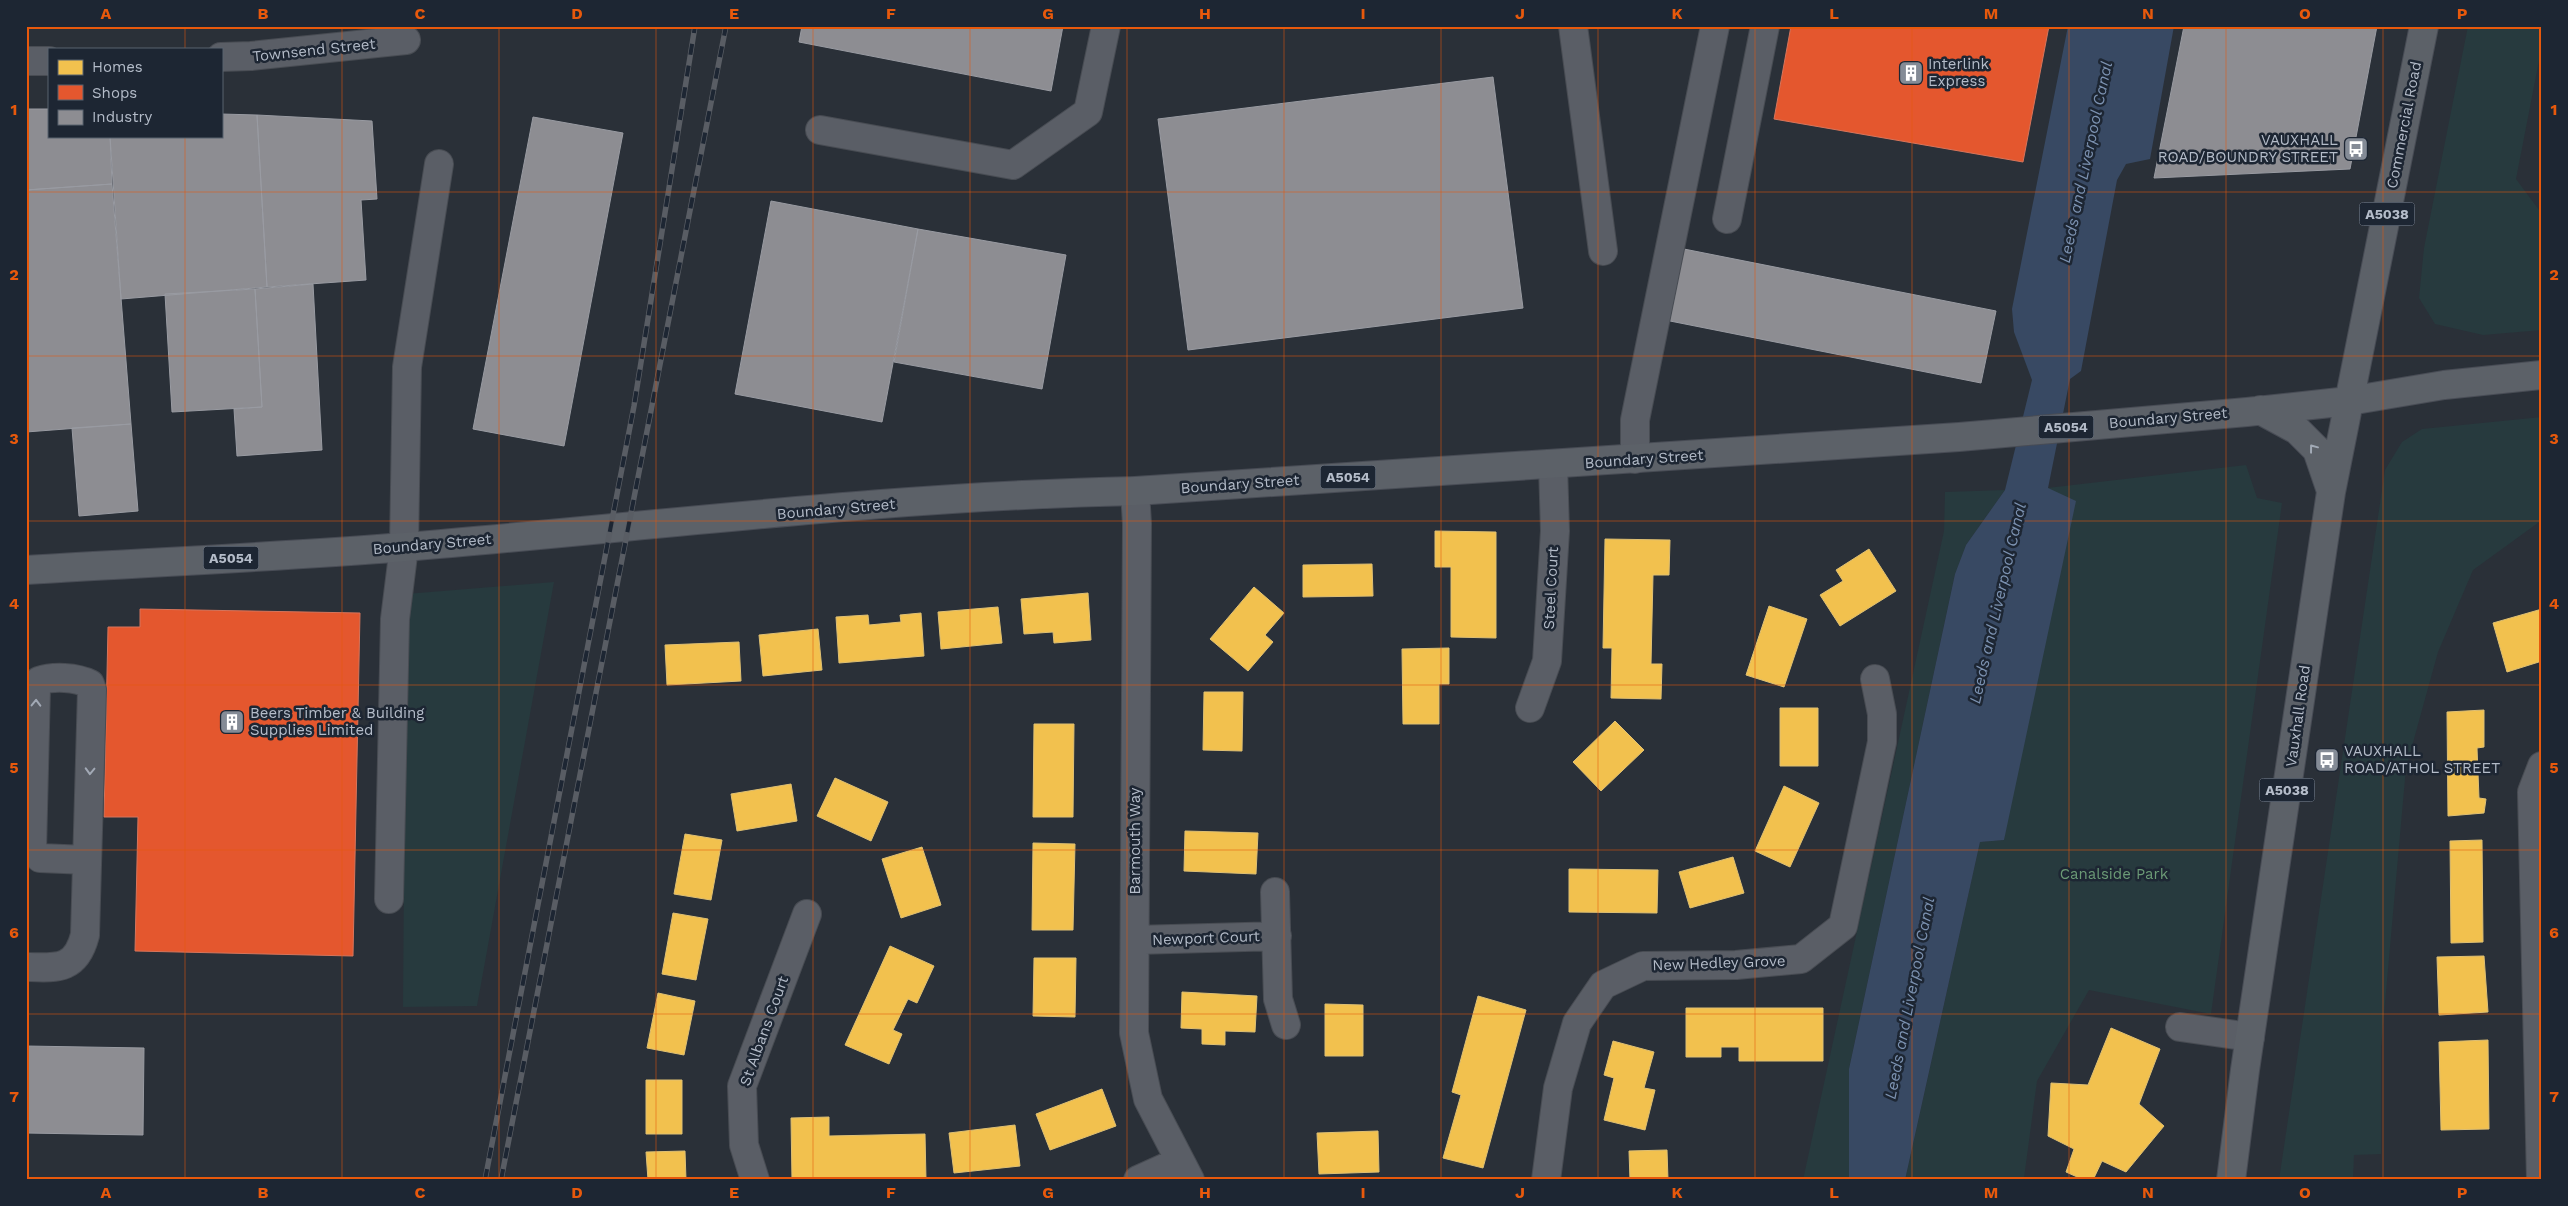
<svg xmlns="http://www.w3.org/2000/svg" width="2568" height="1206" viewBox="0 0 2568 1206" font-family="'Work Sans',sans-serif">
	<style>
		.green { fill: #273a3e }
		.water { fill: #384963 }
		.homes { fill: #f2c14e; stroke: #dfc073 }
		.shops { fill: #e4572e; stroke: #d6755c }
		.industry { fill: #8d8d92; stroke: #999ba2 }
		.lines { fill: none; stroke-linecap: round; stroke-linejoin: round }
		.minor-casing { stroke: #484c53; stroke-width: 30 }
		.major-casing { stroke: #484c55; stroke-width: 30 }
		.minor { stroke: #5a5e66; stroke-width: 28 }
		.major { stroke: #5c6168; stroke-width: 28 }
		.rail-casing { stroke: #595d64; stroke-width: 5.5 }
		.rail { stroke: #1d2633; stroke-width: 4; stroke-dasharray: 11; stroke-linecap: butt }
		.oneway { stroke: #a2aab6 }
		.oneway2 { stroke: #a2a9b5 }
		.grid { fill: none; stroke: #e8590c; stroke-width: 1; stroke-opacity: 0.55 }
		.labels { text-anchor: middle; stroke-width: 5; stroke-linejoin: round; paint-order: stroke }
		.shield { fill: #1d2633; stroke: #878f9c; stroke-width: 1 }
		.shield-label { font-size: 14px; font-weight: bold; fill: #b4bcc9 }
		.street-label { font-size: 15px; fill: #b4bcc9; stroke: #1d2633 }
		.poi-label { font-size: 15px; fill: #b4bcc9; stroke: #1d2633; text-anchor: start }
		.park-label { font-size: 15px; fill: #6b9a76; stroke: #1d2633 }
		.water-label { font-size: 16px; font-style: italic; fill: #7c92b1; stroke: #1d2633 }
		.neatline { fill: none; stroke: #e8590c; stroke-width: 2 }
		.grid-label { font-size: 16px; text-anchor: middle; font-weight: bold; fill: #e8590c }
	</style>
	<rect width="100%" height="100%" fill="#2a3038"/>
	<path class="green" d="M 2468,26 L 2542,26 L 2542,45 L 2516,179 L 2542,214 L 2542,330 L 2483,335 L 2435,324 L 2419,298 L 2424,248 Z
		M 2542,417 L 2542,520 L 2473,570 L 2438,652 L 2406,768 L 2381,1048 L 2381,1154 L 2354,1155 L 2353,1180 L 2279,1180 L 2385,470 L 2402,442 L 2422,429 Z
		M 2246,465 L 2257,498 L 2282,503 L 2211,1014 L 2089,990 L 2037,1081 L 2024,1178 L 2031,1180 L 1905,1180 L 1980,842 L 2004,840 L 2047,488 Z
		M 2005,490 L 1966,545 L 1955,574 L 1849,1069 L 1849,1180 L 1803,1180 L 1944,531 L 1945,492 Z
		M 554,582 L 477,1006 L 403,1007 L 406,594 Z"/>
	<path class="water" d="M 2068,26 L 2174,26 L 2150,159 L 2126,164 L 2117,180 L 2081,371 L 2070,379 L 2048,488 L 2076,501 L 2004,840 L 1980,842 L 1905,1180 L 1849,1180 L 1849,1069 L 1955,574 L 1966,545 L 2005,490 L 2032,380 L 2014,332 L 2012,309 Z"/>
	<path class="homes" d="M 1435,531 L 1496,532 L 1496,638 L 1451,637 L 1451,567 L 1435,567 Z
		M 1605,539 L 1670,540 L 1669,575 L 1653,575 L 1651,664 L 1662,664 L 1661,699 L 1611,698 L 1612,648 L 1603,648 Z
		M 1869,549 L 1896,591 L 1840,626 L 1820,595 L 1843,581 L 1836,570 Z
		M 1372,564 L 1373,596 L 1303,597 L 1303,565 Z
		M 1254,587 L 1284,613 L 1265,635 L 1273,642 L 1248,671 L 1210,639 Z
		M 1088,593 L 1091,640 L 1054,643 L 1053,632 L 1024,634 L 1021,599 Z
		M 1769,606 L 1807,619 L 1784,687 L 1746,675 Z
		M 998,607 L 1002,643 L 941,649 L 938,612 Z
		M 2542,609 L 2542,661 L 2507,672 L 2493,623 Z
		M 921,613 L 924,656 L 839,663 L 836,617 L 868,615 L 869,625 L 901,622 L 900,615 Z
		M 818,629 L 822,670 L 763,676 L 759,635 Z
		M 739,642 L 741,681 L 667,685 L 665,645 Z
		M 1449,648 L 1449,684 L 1439,684 L 1439,724 L 1403,724 L 1402,649 Z
		M 1204,692 L 1243,692 L 1242,751 L 1203,750 Z
		M 1780,708 L 1818,708 L 1818,766 L 1780,766 Z
		M 2484,710 L 2484,747 L 2477,748 L 2479,798 L 2486,799 L 2484,813 L 2448,816 L 2447,712 Z
		M 1615,721 L 1644,750 L 1601,791 L 1573,762 Z
		M 1034,724 L 1074,724 L 1073,817 L 1033,817 Z
		M 835,778 L 888,802 L 871,841 L 817,816 Z
		M 791,784 L 797,821 L 737,831 L 731,794 Z
		M 1784,786 L 1819,803 L 1790,867 L 1755,851 Z
		M 1185,831 L 1258,833 L 1256,874 L 1184,871 Z
		M 685,834 L 722,840 L 711,900 L 674,894 Z
		M 2482,840 L 2483,942 L 2451,943 L 2450,841 Z
		M 1033,843 L 1075,844 L 1073,930 L 1032,930 Z
		M 922,847 L 941,905 L 901,918 L 882,859 Z
		M 1733,857 L 1744,893 L 1690,908 L 1679,872 Z
		M 1569,869 L 1658,870 L 1657,913 L 1569,912 Z
		M 673,913 L 708,919 L 696,980 L 662,974 Z
		M 890,946 L 934,966 L 917,1003 L 908,999 L 893,1030 L 902,1034 L 889,1064 L 845,1045 Z
		M 2484,956 L 2488,1012 L 2439,1015 L 2437,957 Z
		M 1034,958 L 1076,958 L 1075,1017 L 1033,1016 Z
		M 1182,992 L 1257,996 L 1255,1032 L 1225,1031 L 1225,1045 L 1202,1044 L 1202,1029 L 1181,1028 Z
		M 658,993 L 695,1001 L 684,1055 L 647,1048 Z
		M 1478,996 L 1526,1010 L 1483,1168 L 1443,1158 L 1461,1095 L 1452,1092 Z
		M 1325,1004 L 1363,1005 L 1363,1056 L 1325,1056 Z
		M 1686,1008 L 1823,1008 L 1823,1061 L 1739,1061 L 1739,1047 L 1721,1047 L 1721,1057 L 1686,1057 Z
		M 2111,1028 L 2160,1049 L 2139,1104 L 2164,1126 L 2126,1172 L 2102,1161 L 2093,1180 L 2084,1180 L 2066,1172 L 2074,1149 L 2048,1136 L 2051,1083 L 2088,1085 Z
		M 2488,1040 L 2489,1129 L 2441,1130 L 2439,1042 Z
		M 1613,1041 L 1654,1052 L 1644,1088 L 1655,1090 L 1645,1130 L 1604,1120 L 1614,1078 L 1604,1075 Z
		M 646,1080 L 682,1080 L 682,1134 L 646,1134 Z
		M 1102,1089 L 1116,1126 L 1050,1150 L 1036,1114 Z
		M 829,1117 L 829,1136 L 925,1134 L 926,1180 L 792,1180 L 791,1118 Z
		M 1015,1125 L 1020,1166 L 954,1173 L 949,1133 Z
		M 1378,1131 L 1379,1172 L 1319,1174 L 1317,1133 Z
		M 1667,1150 L 1668,1180 L 1630,1180 L 1629,1151 Z
		M 685,1151 L 686,1180 L 648,1180 L 646,1152 Z"/>
	<path class="shops" d="M 1791,26 L 2049,26 L 2023,162 L 1774,119 Z
		M 140,609 L 360,613 L 353,956 L 135,951 L 138,817 L 104,817 L 108,627 L 140,627 Z"/>
	<path class="industry" d="M 802,26 L 1063,26 L 1051,91 L 799,42 Z
		M 2184,26 L 2377,26 L 2350,169 L 2154,178 Z
		M 1493,77 L 1523,308 L 1188,350 L 1158,119 Z
		M 26,109 L 49,109 L 49,136 L 110,136 L 112,184 L 26,190 Z
		M 221,114 L 257,115 L 267,287 L 121,299 L 110,136 L 221,136 Z
		M 257,115 L 372,121 L 377,199 L 361,200 L 366,280 L 267,287 Z
		M 533,117 L 623,133 L 564,446 L 473,429 Z
		M 112,184 L 131,424 L 26,432 L 26,190 Z
		M 771,201 L 918,229 L 882,422 L 735,394 Z
		M 918,229 L 1066,255 L 1042,389 L 894,362 Z
		M 1684,249 L 1996,311 L 1981,383 L 1670,321 Z
		M 313,284 L 322,450 L 237,456 L 234,409 L 262,407 L 255,289 Z
		M 255,289 L 262,407 L 172,412 L 165,294 Z
		M 131,424 L 138,511 L 79,516 L 72,428 Z
		M 26,1046 L 144,1048 L 143,1135 L 26,1133 Z"/>
	<g class="lines">
		<defs>
			<path id="minor" d="M 1573,26 L 1603,251
				M 221,57 L 251,56 L 406,40
				M 26,61 L 49,61
				M 820,130 L 1013,165 L 1088,112 L 1106,26
				M 1727,219 L 1765,26
				M 1635,459 L 1635,420 L 1715,26
				M 1135,491 L 1137,524 L 1134,1033 L 1148,1099 L 1190,1180
				M 1530,708 L 1547,661 L 1555,531 L 1553,465
				M 1275,892 L 1278,999 L 1286,1025
				M 389,899 L 395,619 L 404,547 L 407,367 L 439,164
				M 1135,940 L 1277,936
				M 26,967 C 58,968 76,970 85,935 L 92,690 L 90,684 C 76,677 53,676 39,681 L 36,687 L 32,850 L 40,858 L 87,860
				M 2180,1027 L 2250,1037
				M 755,1180 L 744,1145 L 742,1086 L 807,914
				M 1138,1180 L 1180,1161
				M 1546,1180 L 1558,1088 L 1577,1023 L 1603,985 L 1643,966 L 1736,965 L 1801,959 L 1843,926 L 1882,742 L 1882,714 L 1875,679
				M 2541,1180 L 2532,792 L 2542,766"/>
			<path id="major" d="M 2260,410 L 2297,430 L 2317,450 L 2331,491
				M 26,570 C 153,562 279,557 405,547 C 648,527 891,496 1135,491 L 1959,437 L 2247,412 L 2349,401 L 2444,385 L 2542,375
				M 2231,1180 L 2245,1070 L 2331,492 L 2424,26"/>
		</defs>
		<use href="#minor" class="minor-casing"/>
		<use href="#major" class="major-casing"/>
		<use href="#minor" class="minor"/>
		<use href="#major" class="major"/>
		<defs>
			<path id="rail" d="M 485,1180 L 634,406 L 695,26
				M 501,1180 L 726,26"/>
		</defs>
		<use href="#rail" class="rail-casing"/>
		<use href="#rail" class="rail"/>
	</g>
	<defs><path id="oneway-chevron" d="M-2-3.5L2.5 0L-2 3.5" fill="none" stroke-width="1.6" stroke-linecap="round" stroke-linejoin="round" transform="scale(1.25)"/></defs>
	<use class="oneway" href="#oneway-chevron" transform="translate(2313 448) rotate(-127)"/>
	<g class="oneway2">
		<use href="#oneway-chevron" transform="translate(36 703) rotate(-89)"/>
		<use href="#oneway-chevron" transform="translate(90 771) rotate(92)"/>
	</g>
	<path class="grid" d="M 185,26 L 185,49M 342,26 L 342,1180M 499,26 L 499,1180M 656,26 L 656,1180M 813,26 L 813,1180M 970,26 L 970,1180M 1127,26 L 1127,1180M 1284,26 L 1284,1180M 1441,26 L 1441,1180M 1598,26 L 1598,1180M 1755,26 L 1755,1180M 1912,26 L 1912,1180M 2069,26 L 2069,1180M 2226,26 L 2226,1180M 2383,26 L 2383,1180M 185,136 L 185,1180M 26,192 L 2542,192M 26,356 L 2542,356M 26,521 L 2542,521M 26,685 L 2542,685M 26,850 L 2542,850M 26,1014 L 2542,1014"/>
	<defs>
		<symbol id="building-square" viewBox="-11 -11 22 22"><rect x="-9" y="-9" width="18" height="18" rx="4" fill="#848b96" stroke="#1d2633"/><path d="M-4-6H4V6H1V3H-1V6H-4ZM-2.5-4.3h1.7v1.8h-1.7ZM.8-4.3h1.7v1.8H.8ZM-2.5-1h1.7V.8h-1.7ZM.8-1h1.7V.8H.8Z" fill="#fff"/></symbol>
		<symbol id="bus-square" viewBox="-11 -11 22 22"><rect x="-9" y="-9" width="18" height="18" rx="4" fill="#848b96" stroke="#1d2633"/><path d="M-5-6H5V4H4V6H2V4H-2V6H-4V4H-5ZM-3.5-4V0h7V-4ZM-3.5 1.2v1.5H-2V1.2ZM2 1.2v1.5H3.5V1.2Z" fill="#fff"/></symbol>
	</defs>
	<g fill-rule="evenodd">
		<use href="#building-square" x="1897" y="59" width="28" height="28"/>
		<use href="#bus-square" x="2342" y="135" width="28" height="28"/>
		<use href="#building-square" x="218" y="708" width="28" height="28"/>
		<use href="#bus-square" x="2313" y="746" width="28" height="28"/>
	</g>
	<g class="labels">
		<g class="shield">
			<rect x="2359.5" y="202.5" width="55" height="23" rx="4"/>
			<rect x="2038.5" y="415.5" width="55" height="23" rx="4"/>
			<rect x="1320.5" y="465.5" width="55" height="23" rx="4"/>
			<rect x="203.5" y="546.5" width="55" height="23" rx="4"/>
			<rect x="2259.5" y="778.5" width="55" height="23" rx="4"/>
		</g>
		<g class="shield-label">
			<text x="2387" y="219">A5038</text>
			<text x="2066" y="432">A5054</text>
			<text x="1348" y="482">A5054</text>
			<text x="231" y="563">A5054</text>
			<text x="2287" y="795">A5038</text>
		</g>
		<g class="street-label">
			<text transform="translate(314 50) rotate(-6)" y="5">Townsend Street</text>
			<text transform="translate(2404 125) rotate(-79)" y="5">Commercial Road</text>
			<text transform="translate(2168 418) rotate(-5)" y="5">Boundary Street</text>
			<text transform="translate(1644 459) rotate(-4)" y="5">Boundary Street</text>
			<text transform="translate(1240 484) rotate(-4)" y="5">Boundary Street</text>
			<text transform="translate(836 509) rotate(-5)" y="5">Boundary Street</text>
			<text transform="translate(432 544) rotate(-5)" y="5">Boundary Street</text>
			<text transform="translate(1551 588) rotate(-87)" y="5">Steel Court</text>
			<text transform="translate(2298 716) rotate(-82)" y="5">Vauxhall Road</text>
			<text transform="translate(1135 841) rotate(-90)" y="5">Barmouth Way</text>
			<text transform="translate(1206 938) rotate(-2)" y="5">Newport Court</text>
			<text transform="translate(1719 963) rotate(-2)" y="5">New Hedley Grove</text>
			<text transform="translate(764 1031) rotate(-70)" y="5">St Albans Court</text>
		</g>
		<g class="poi-label">
			<text x="1928" y="69">Interlink<tspan x="1928" dy="17">Express</tspan></text>
			<text x="2338" y="145" text-anchor="end">VAUXHALL<tspan x="2338" dy="17">ROAD/BOUNDRY STREET</tspan></text>
			<text x="250" y="718">Beers Timber &amp; Building<tspan x="250" dy="17">Supplies Limited</tspan></text>
			<text x="2344" y="756">VAUXHALL<tspan x="2344" dy="17">ROAD/ATHOL STREET</tspan></text>
		</g>
		<g class="park-label">
			<text x="2114" y="879">Canalside Park</text>
		</g>
		<g class="water-label">
			<text transform="translate(2085 162) rotate(-78)" y="6">Leeds and Liverpool Canal</text>
			<text transform="translate(1997 603) rotate(-77)" y="6">Leeds and Liverpool Canal</text>
			<text transform="translate(1909 998) rotate(-79)" y="6">Leeds and Liverpool Canal</text>
		</g>
	</g>
	<rect width="2568" height="1206" fill="none" stroke="#1d2633" stroke-width="55"/>
	<rect x="48" y="48" width="175" height="90" fill="#1d2633" stroke="#59626f"/>
	<rect x="58" y="60" width="25" height="15" fill="#f2c14e" stroke="#59626f"/>
	<text x="92" y="72" font-size="15" fill="#b4bcc9">Homes</text>
	<rect x="58" y="85" width="25" height="15" fill="#e4572e" stroke="#59626f"/>
	<text x="92" y="98" font-size="15" fill="#b4bcc9">Shops</text>
	<rect x="58" y="110" width="25" height="15" fill="#8d8d92" stroke="#59626f"/>
	<text x="92" y="122" font-size="15" fill="#b4bcc9">Industry</text>
	<rect x="28" y="28" width="2512" height="1150" class="neatline"/>
	<g class="grid-label">
		<text x="106" y="19">A</text>
		<text x="263" y="19">B</text>
		<text x="420" y="19">C</text>
		<text x="577" y="19">D</text>
		<text x="734" y="19">E</text>
		<text x="891" y="19">F</text>
		<text x="1048" y="19">G</text>
		<text x="1205" y="19">H</text>
		<text x="1363" y="19">I</text>
		<text x="1520" y="19">J</text>
		<text x="1677" y="19">K</text>
		<text x="1834" y="19">L</text>
		<text x="1991" y="19">M</text>
		<text x="2148" y="19">N</text>
		<text x="2305" y="19">O</text>
		<text x="2462" y="19">P</text>
		<text x="14" y="115">1</text>
		<text x="2554" y="115">1</text>
		<text x="14" y="280">2</text>
		<text x="2554" y="280">2</text>
		<text x="14" y="444">3</text>
		<text x="2554" y="444">3</text>
		<text x="14" y="609">4</text>
		<text x="2554" y="609">4</text>
		<text x="14" y="773">5</text>
		<text x="2554" y="773">5</text>
		<text x="14" y="938">6</text>
		<text x="2554" y="938">6</text>
		<text x="14" y="1102">7</text>
		<text x="2554" y="1102">7</text>
		<text x="106" y="1198">A</text>
		<text x="263" y="1198">B</text>
		<text x="420" y="1198">C</text>
		<text x="577" y="1198">D</text>
		<text x="734" y="1198">E</text>
		<text x="891" y="1198">F</text>
		<text x="1048" y="1198">G</text>
		<text x="1205" y="1198">H</text>
		<text x="1363" y="1198">I</text>
		<text x="1520" y="1198">J</text>
		<text x="1677" y="1198">K</text>
		<text x="1834" y="1198">L</text>
		<text x="1991" y="1198">M</text>
		<text x="2148" y="1198">N</text>
		<text x="2305" y="1198">O</text>
		<text x="2462" y="1198">P</text>
	</g>
</svg>
